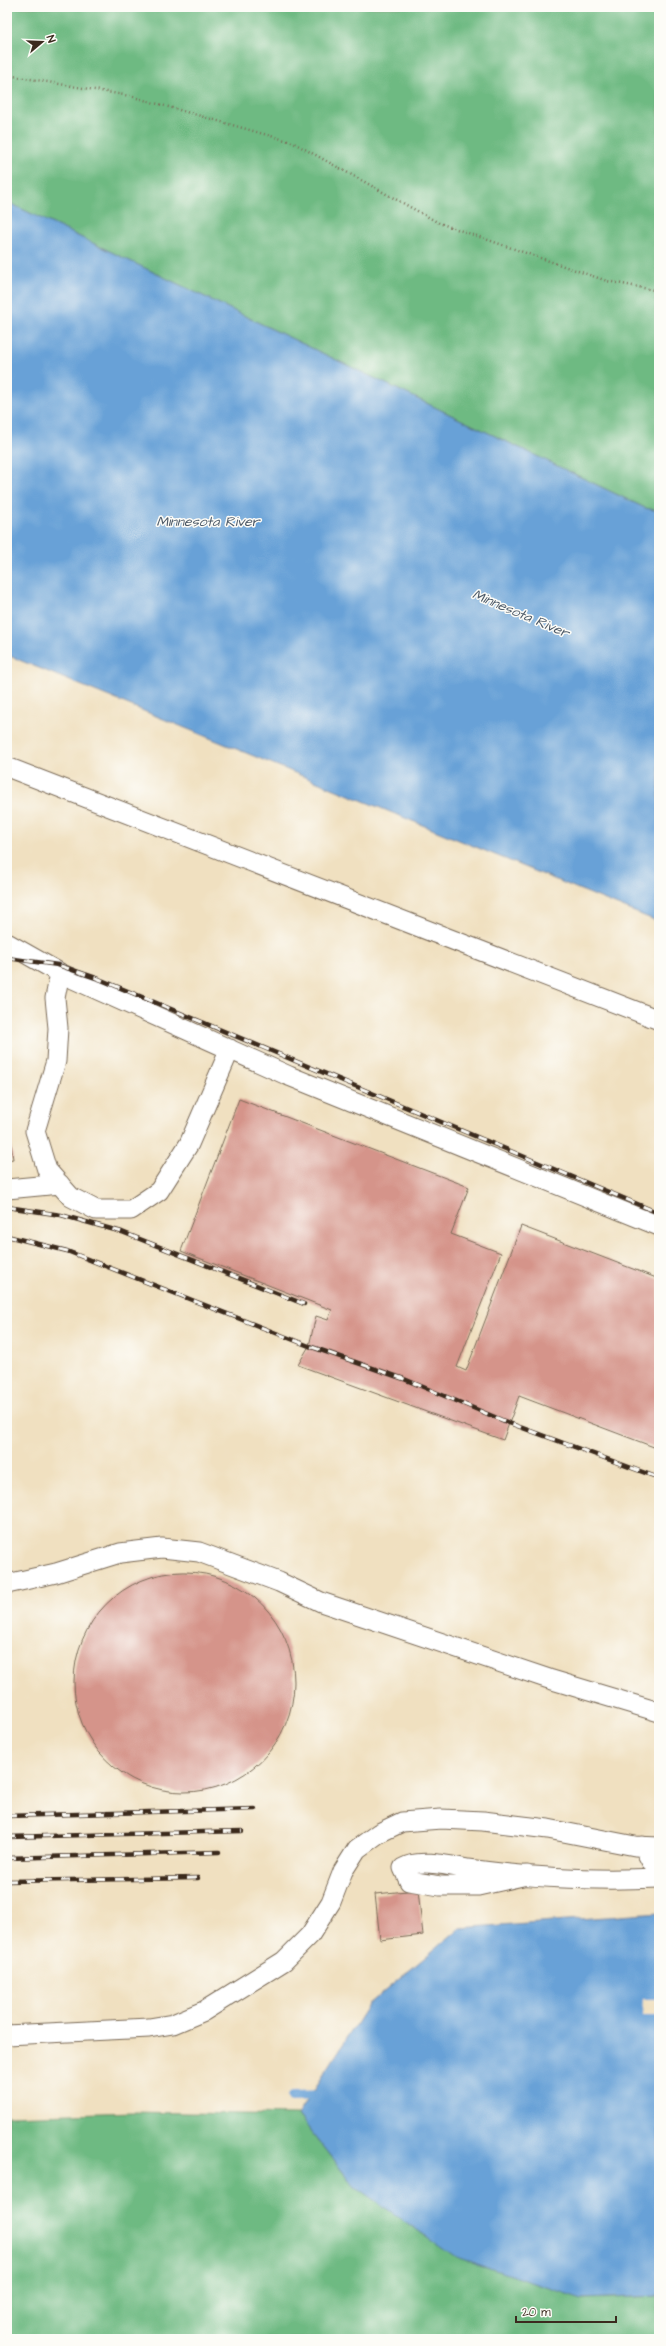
<svg xmlns="http://www.w3.org/2000/svg" width="666" height="2346" viewBox="0 0 666 2346" font-family="'Architects Daughter',sans-serif">
	<style>
		.forest { fill: #6eba82; stroke: #547250 }
		.water { fill: #67a1d7; stroke: #51667a }
		.pier { fill: #f0e0c0 }
		.lines { fill: none; stroke-linecap: round; stroke-linejoin: round }
		.stream { stroke: #67a1d7; stroke-width: 10 }
		.building { fill: #d5948a }
		.service-casing { stroke: #7a6a57; stroke-width: 21 }
		.path { stroke: #7a6a57; stroke-width: 2.5; stroke-dasharray: 1 3; stroke-linecap: butt }
		.service { stroke: #fff; stroke-width: 19 }
		.rail-casing { stroke: #3b2a1e; stroke-width: 4.5 }
		.rail { stroke: #fdfcf7; stroke-width: 3; stroke-dasharray: 9; stroke-linecap: butt }
		.labels { text-anchor: middle; stroke-width: 3; stroke-linejoin: round; paint-order: stroke }
		.water-label { font-size: 14px; font-style: italic; fill: #4d5a68; stroke: #fdfcf7 }
	</style>
	<rect width="100%" height="100%" fill="#fdfcf7"/>
	<filter id="ink" filterUnits="userSpaceOnUse"><feTurbulence type="fractalNoise" baseFrequency=".025" numOctaves="2"/><feDisplacementMap in="SourceGraphic" scale="8" xChannelSelector="R" yChannelSelector="G"/><feConvolveMatrix kernelMatrix="1 2 1 2 8 2 1 2 1" color-interpolation-filters="sRGB"/></filter>
	<filter id="wash" filterUnits="userSpaceOnUse"><feTurbulence type="fractalNoise" baseFrequency=".012" numOctaves="4" result="noise"/><feDisplacementMap in="SourceGraphic" scale="16" xChannelSelector="R" yChannelSelector="G"/><feGaussianBlur stdDeviation="0.9" result="paint"/><feColorMatrix in="noise" values="0 0 0 0 0 0 0 0 0 0 0 0 0 0 0 0 0 1.4 0 .05"/><feComposite in="paint" operator="in"/></filter>
	<g filter="url(#wash)">
		<rect width="100%" height="100%" fill="#f0e0c0"/>
		<path class="forest" d="M 7,7 L 659,7 L 659,511 L 645,508 L 7,202 Z
			M 133,2112 L 298,2115 L 354,2186 L 582,2299 L 659,2296 L 659,2339 L 7,2339 L 7,2116 Z"/>
		<path class="water" d="M 7,202 L 645,508 L 659,511 L 659,922 L 7,655 Z
			M 659,1913 L 659,2296 L 582,2299 L 456,2257 L 354,2186 L 298,2115 L 368,2005 L 460,1928 Z"/>
		<path class="pier" d="M 643,1999 L 659,1999 L 659,2015 L 642,2015 Z"/>
		<g class="lines">
			<path class="stream" d="M 292,2096 L 324,2095"/>
		</g>
		<g id="blocks">
			<path class="building" d="M 239,1099 L 469,1187 L 451,1234 L 501,1253 L 457,1367 L 466,1371 L 521,1226 L 659,1279 L 659,1449 L 519,1396 L 503,1440 L 298,1365 L 309,1346 L 316,1316 L 328,1320 L 332,1310 L 181,1251 Z
				M 7,1118 L 13,1159 L 7,1160 Z
				M74 1682a110 110 0 1 1 220 0a110 110 0 1 1-220 0Z
				M 418,1890 L 423,1935 L 380,1940 L 375,1894 Z"/>
		</g>
	</g>
	<g filter="url(#ink)">
		<use href="#blocks" fill-opacity="0" stroke="#7a6a57" stroke-width="1"/>
		<g class="lines">
			<defs>
				<path id="service" d="M 7,767 L 659,1020
					M 7,943 L 60,973 L 289,1076 L 659,1226
					M 60,973 L 55,998 L 58,1028 L 56,1061 L 35,1131 L 47,1170 L 71,1197 L 96,1210 L 131,1210 L 159,1191 L 189,1144 L 230,1049
					M 7,1189 L 60,1184
					M 7,1584 L 56,1573 L 120,1553 L 162,1548 L 199,1552 L 279,1582 L 321,1602 L 549,1679 L 659,1712
					M 643,1846 L 651,1861 L 659,1867
					M 527,1875 L 478,1886 L 440,1886 L 409,1881 L 403,1868 C 418,1858 451,1866 468,1869 C 531,1878 596,1881 659,1878
					M 7,2035 L 149,2028 L 173,2024 L 204,2011 L 284,1961 L 310,1935 L 331,1902 L 343,1871 L 357,1849 L 379,1833 L 402,1822 L 441,1819 L 483,1821 L 548,1829 L 635,1846 L 659,1847"/>
			</defs>
			<use href="#service" class="service-casing"/>
			<path class="path" d="M 7,75 L 130,96 L 292,142 L 439,223 L 607,281 L 659,291"/>
			<use href="#service" class="service"/>
			<defs>
				<path id="rail" d="M 7,958 L 58,965 L 99,979 L 659,1213
					M 7,1207 L 61,1215 L 122,1232 L 304,1304
					M 7,1236 L 67,1251 L 309,1346 L 404,1379 L 509,1423 L 659,1478
					M 7,1816 L 255,1809
					M 7,1837 L 242,1831
					M 7,1858 L 219,1852
					M 7,1881 L 198,1878"/>
			</defs>
			<use href="#rail" class="rail-casing"/>
			<use href="#rail" class="rail"/>
		</g>
	</g>
	<g class="labels">
		<g class="water-label">
			<text x="208" y="526">Minnesota River</text>
			<text transform="translate(521 613) rotate(23)" y="5">Minnesota River</text>
		</g>
	</g>
	<rect width="666" height="2346" fill="none" stroke="#fdfcf7" stroke-width="24"/>
	<g transform="translate(42 42) rotate(71)" stroke="#fdfcf7" stroke-width="3" paint-order="stroke">
	<path d="M0-3L7 15L0 10L-7 15Z" fill="#3b2a1e"/>
	<text y="-6" font-size="11" font-weight="bold" text-anchor="middle" fill="#3b2a1e">N</text>
	</g>
	<path d="M516 2316v6h100v-6" fill="none" stroke="#3b2a1e" stroke-width="2"/>
	<text x="522" y="2316" font-size="12" fill="#3b2a1e" stroke="#fdfcf7" stroke-width="3" paint-order="stroke">20 m</text>
</svg>
